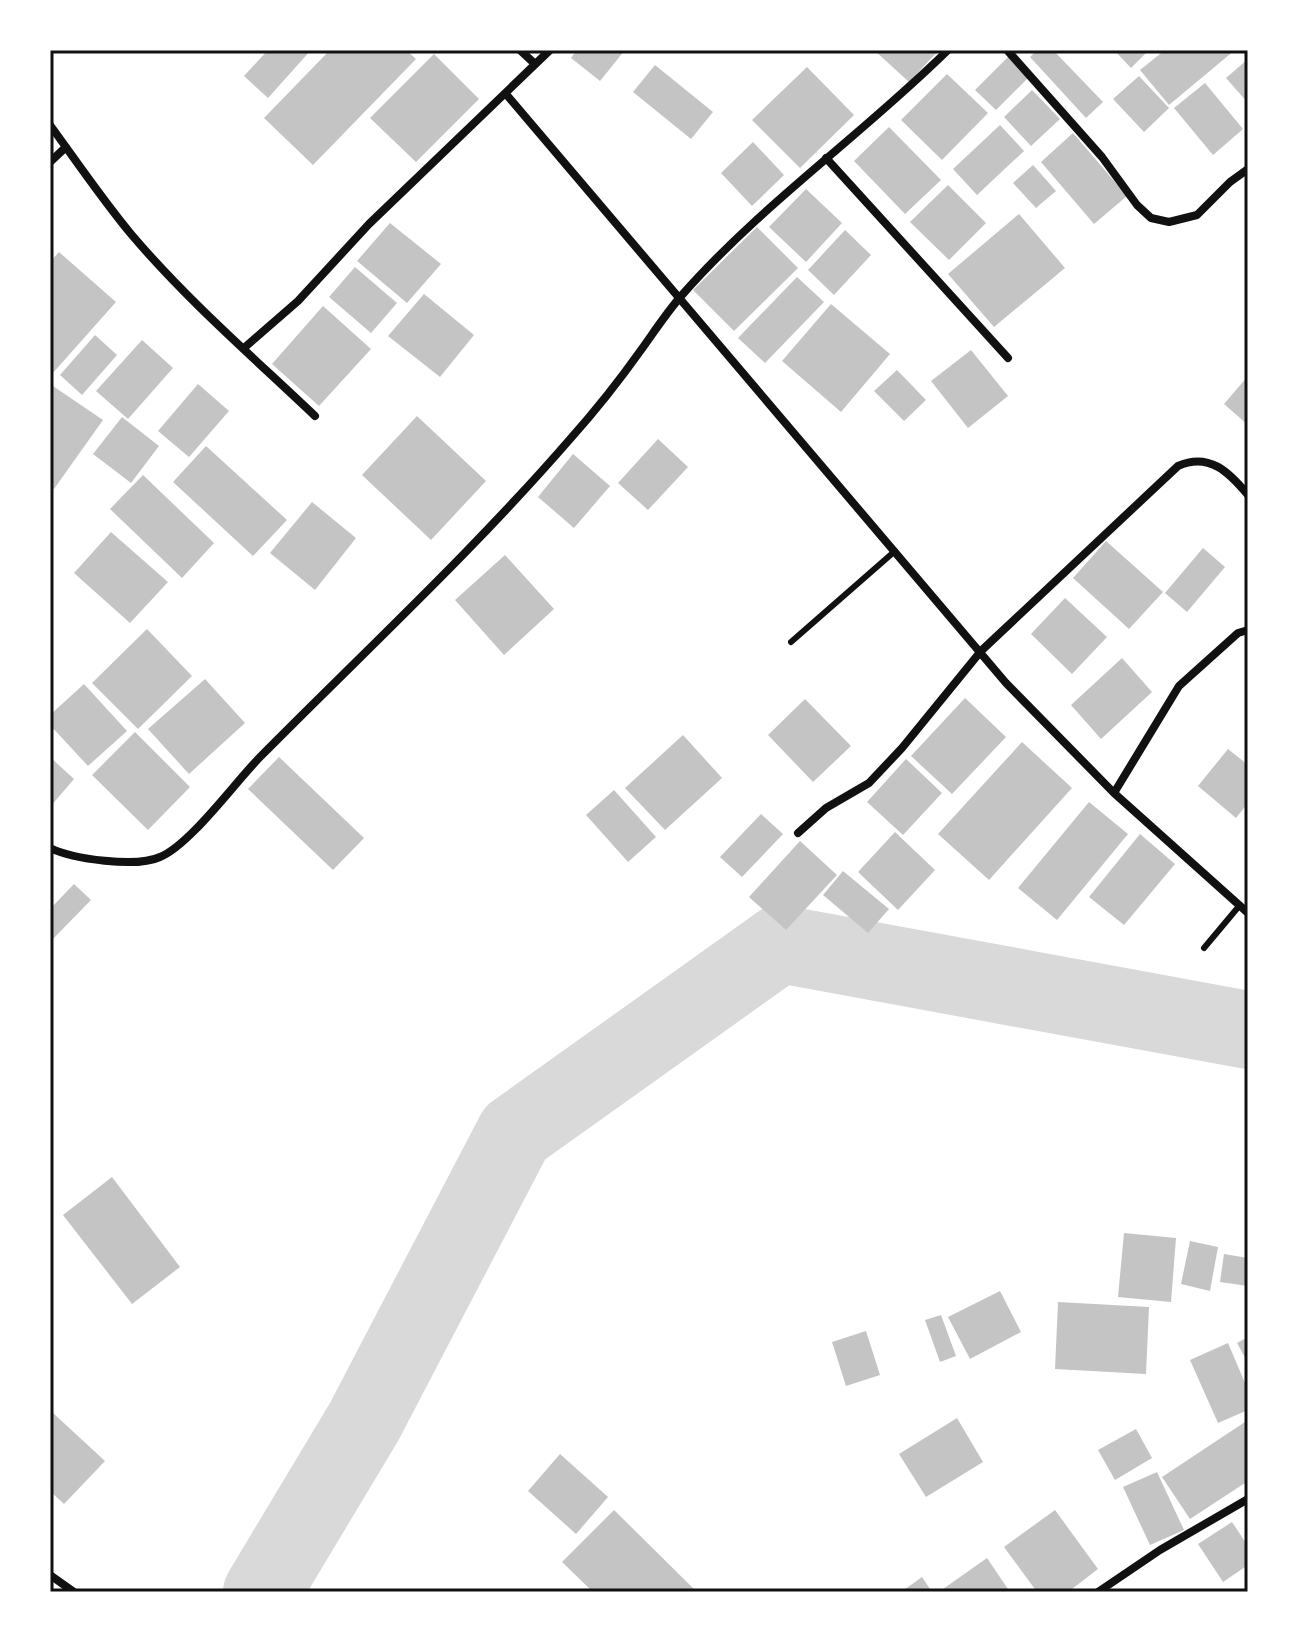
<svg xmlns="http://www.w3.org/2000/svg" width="1298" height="1642" viewBox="0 0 1298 1642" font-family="'Varela Round',sans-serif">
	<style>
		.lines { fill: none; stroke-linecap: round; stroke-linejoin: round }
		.river { stroke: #d9d9d9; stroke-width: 78 }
		.building { fill: #c4c4c4 }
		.service { stroke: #111; stroke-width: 6 }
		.minor { stroke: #111; stroke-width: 8 }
		.neatline { fill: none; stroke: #111; stroke-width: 3 }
	</style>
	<rect width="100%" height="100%" fill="#fff"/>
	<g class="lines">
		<path class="river" d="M 262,1592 L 364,1422 L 515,1133 L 780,944 L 1248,1030"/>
	</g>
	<path class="building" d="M 268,50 L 311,50 L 268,98 L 244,76 Z
		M 330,50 L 406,50 L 416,59 L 313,165 L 264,118 Z
		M 577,50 L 625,50 L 600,81 L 571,58 Z
		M 874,50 L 939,50 L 909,82 Z
		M 1037,50 L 1053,50 L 1103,102 L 1086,118 L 1030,57 Z
		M 1114,50 L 1149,50 L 1131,68 Z
		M 1165,50 L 1235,50 L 1169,105 L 1140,70 Z
		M 434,54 L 479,99 L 416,162 L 370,118 Z
		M 1009,56 L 1029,77 L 996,110 L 975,90 Z
		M 1248,59 L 1248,103 L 1226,78 Z
		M 655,65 L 713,112 L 691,139 L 633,92 Z
		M 807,67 L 854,115 L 800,168 L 752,120 Z
		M 947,74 L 988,113 L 942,160 L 901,120 Z
		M 1139,76 L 1169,108 L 1144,132 L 1113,99 Z
		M 1205,83 L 1243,129 L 1213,155 L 1174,108 Z
		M 1032,90 L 1060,119 L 1031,146 L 1004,117 Z
		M 1000,125 L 1024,151 L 977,195 L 953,169 Z
		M 889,127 L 941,180 L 905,214 L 854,161 Z
		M 1073,133 L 1127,196 L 1094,224 L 1041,162 Z
		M 753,142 L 784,175 L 752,206 L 721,173 Z
		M 1033,165 L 1056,191 L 1036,208 L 1013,183 Z
		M 948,185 L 986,223 L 949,260 L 910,222 Z
		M 806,189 L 842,223 L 806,262 L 769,227 Z
		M 1019,214 L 1065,268 L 994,327 L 948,274 Z
		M 390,223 L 441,264 L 407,303 L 357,261 Z
		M 757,227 L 798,268 L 734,331 L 693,290 Z
		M 845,230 L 871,255 L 834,295 L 808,270 Z
		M 59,252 L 116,302 L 52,374 L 50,262 Z
		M 355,267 L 397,303 L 371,333 L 329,297 Z
		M 797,277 L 824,302 L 765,363 L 738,338 Z
		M 424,294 L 474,335 L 440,377 L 388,336 Z
		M 831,304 L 890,354 L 841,412 L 782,361 Z
		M 323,306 L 371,349 L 319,406 L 272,364 Z
		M 95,335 L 117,355 L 82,395 L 60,375 Z
		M 142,340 L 173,368 L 128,419 L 96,391 Z
		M 971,350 L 1008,396 L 968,428 L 931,381 Z
		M 897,370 L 926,400 L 904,421 L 874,391 Z
		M 1248,376 L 1248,425 L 1224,404 Z
		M 50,384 L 103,420 L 54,489 L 50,487 Z
		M 198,384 L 229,411 L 189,457 L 158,431 Z
		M 417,416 L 486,481 L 431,540 L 362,475 Z
		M 122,417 L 159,446 L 131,483 L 93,454 Z
		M 658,439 L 688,467 L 648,510 L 618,483 Z
		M 206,446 L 287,520 L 253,556 L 173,482 Z
		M 573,454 L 610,486 L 574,528 L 538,497 Z
		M 143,475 L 214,543 L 182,578 L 110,509 Z
		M 312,502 L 356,538 L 315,590 L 270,553 Z
		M 111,532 L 168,582 L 130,623 L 74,573 Z
		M 1106,541 L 1163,592 L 1129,629 L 1073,578 Z
		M 1203,548 L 1225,567 L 1187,612 L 1165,593 Z
		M 505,555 L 554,609 L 504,655 L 455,600 Z
		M 1065,598 L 1107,637 L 1072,674 L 1031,634 Z
		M 147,629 L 192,676 L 138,729 L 92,683 Z
		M 1122,658 L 1152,692 L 1101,739 L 1071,705 Z
		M 205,679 L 245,723 L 189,774 L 148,729 Z
		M 84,684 L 127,731 L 88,766 L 50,725 L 50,715 Z
		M 965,698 L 1006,737 L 952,794 L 911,756 Z
		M 805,699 L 851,746 L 813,782 L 768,735 Z
		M 135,732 L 190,787 L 148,830 L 92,775 Z
		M 683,735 L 722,778 L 665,830 L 625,788 Z
		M 1022,742 L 1072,788 L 989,880 L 938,834 Z
		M 1228,749 L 1248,765 L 1248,803 L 1236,818 L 1198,786 Z
		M 50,757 L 74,779 L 50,807 Z
		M 279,757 L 364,838 L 333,870 L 248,789 Z
		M 906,759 L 942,793 L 903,835 L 867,802 Z
		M 614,790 L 656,837 L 628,862 L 586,815 Z
		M 1089,802 L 1128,834 L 1057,920 L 1018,888 Z
		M 761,814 L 783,834 L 742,877 L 720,857 Z
		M 895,832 L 935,870 L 898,910 L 858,872 Z
		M 1140,834 L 1175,864 L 1124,925 L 1089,897 Z
		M 800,841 L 837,875 L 786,930 L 749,897 Z
		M 843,871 L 889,909 L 868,933 L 823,895 Z
		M 74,884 L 91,900 L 50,942 L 50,909 Z
		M 112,1177 L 180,1267 L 132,1304 L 63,1215 Z
		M 1124,1233 L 1176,1238 L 1171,1302 L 1118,1297 Z
		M 1190,1241 L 1218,1247 L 1210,1291 L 1181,1284 Z
		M 1224,1254 L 1248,1258 L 1248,1286 L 1220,1282 Z
		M 1000,1291 L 1021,1332 L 970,1359 L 948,1317 Z
		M 1058,1302 L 1149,1307 L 1146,1374 L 1055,1369 Z
		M 941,1315 L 956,1356 L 940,1362 L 925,1320 Z
		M 866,1331 L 880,1375 L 846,1386 L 832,1342 Z
		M 1248,1337 L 1248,1363 L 1237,1343 Z
		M 1228,1343 L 1248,1390 L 1248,1410 L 1218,1423 L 1190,1360 Z
		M 53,1413 L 105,1461 L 64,1504 L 50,1491 L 50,1416 Z
		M 957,1418 L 983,1462 L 926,1497 L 899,1454 Z
		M 1248,1420 L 1248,1481 L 1190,1519 L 1162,1477 Z
		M 1136,1429 L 1152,1458 L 1115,1480 L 1098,1450 Z
		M 560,1454 L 608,1497 L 576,1534 L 528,1491 Z
		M 1157,1472 L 1184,1530 L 1150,1545 L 1123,1487 Z
		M 614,1510 L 697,1592 L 593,1592 L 562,1562 Z
		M 1055,1510 L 1098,1569 L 1068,1592 L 1037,1592 L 1004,1547 Z
		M 1232,1522 L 1248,1546 L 1248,1565 L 1223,1582 L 1198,1544 Z
		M 987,1558 L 1010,1592 L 945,1592 L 943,1589 Z
		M 922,1577 L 932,1592 L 901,1592 Z"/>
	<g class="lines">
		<path class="service" d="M 791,642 L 895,551
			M 1204,948 L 1240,905"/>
		<path class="minor" d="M 520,50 L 535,64
			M 1007,50 L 1102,157 L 1137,205 L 1151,218 L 1169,222 L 1197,215 L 1230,182 L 1248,169
			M 506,94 L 1006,683 L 1114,793 L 1179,686 L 1238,633 L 1248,630
			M 50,125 C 77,162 102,199 131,234 C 187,300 253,357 315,416
			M 826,158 L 1008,358
			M 50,162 L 66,147
			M 244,348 L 298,301 L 369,224 L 550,50
			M 1114,793 L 1248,913
			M 798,833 L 826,808 L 869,783 L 902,748 L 981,651 L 1178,466 C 1209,452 1229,472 1248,495
			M 50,848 C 73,859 136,868 160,857 C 190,845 236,781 261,756 C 365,651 474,550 571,438 C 596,410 619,381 641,350 C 654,332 667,312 682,295 C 762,204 862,135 948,50
			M 50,1575 L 74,1592
			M 1098,1592 L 1160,1550 L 1248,1499"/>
	</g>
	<rect width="1298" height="1642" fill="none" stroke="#ffffff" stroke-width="104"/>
	<rect x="52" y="52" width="1194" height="1538" class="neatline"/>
</svg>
